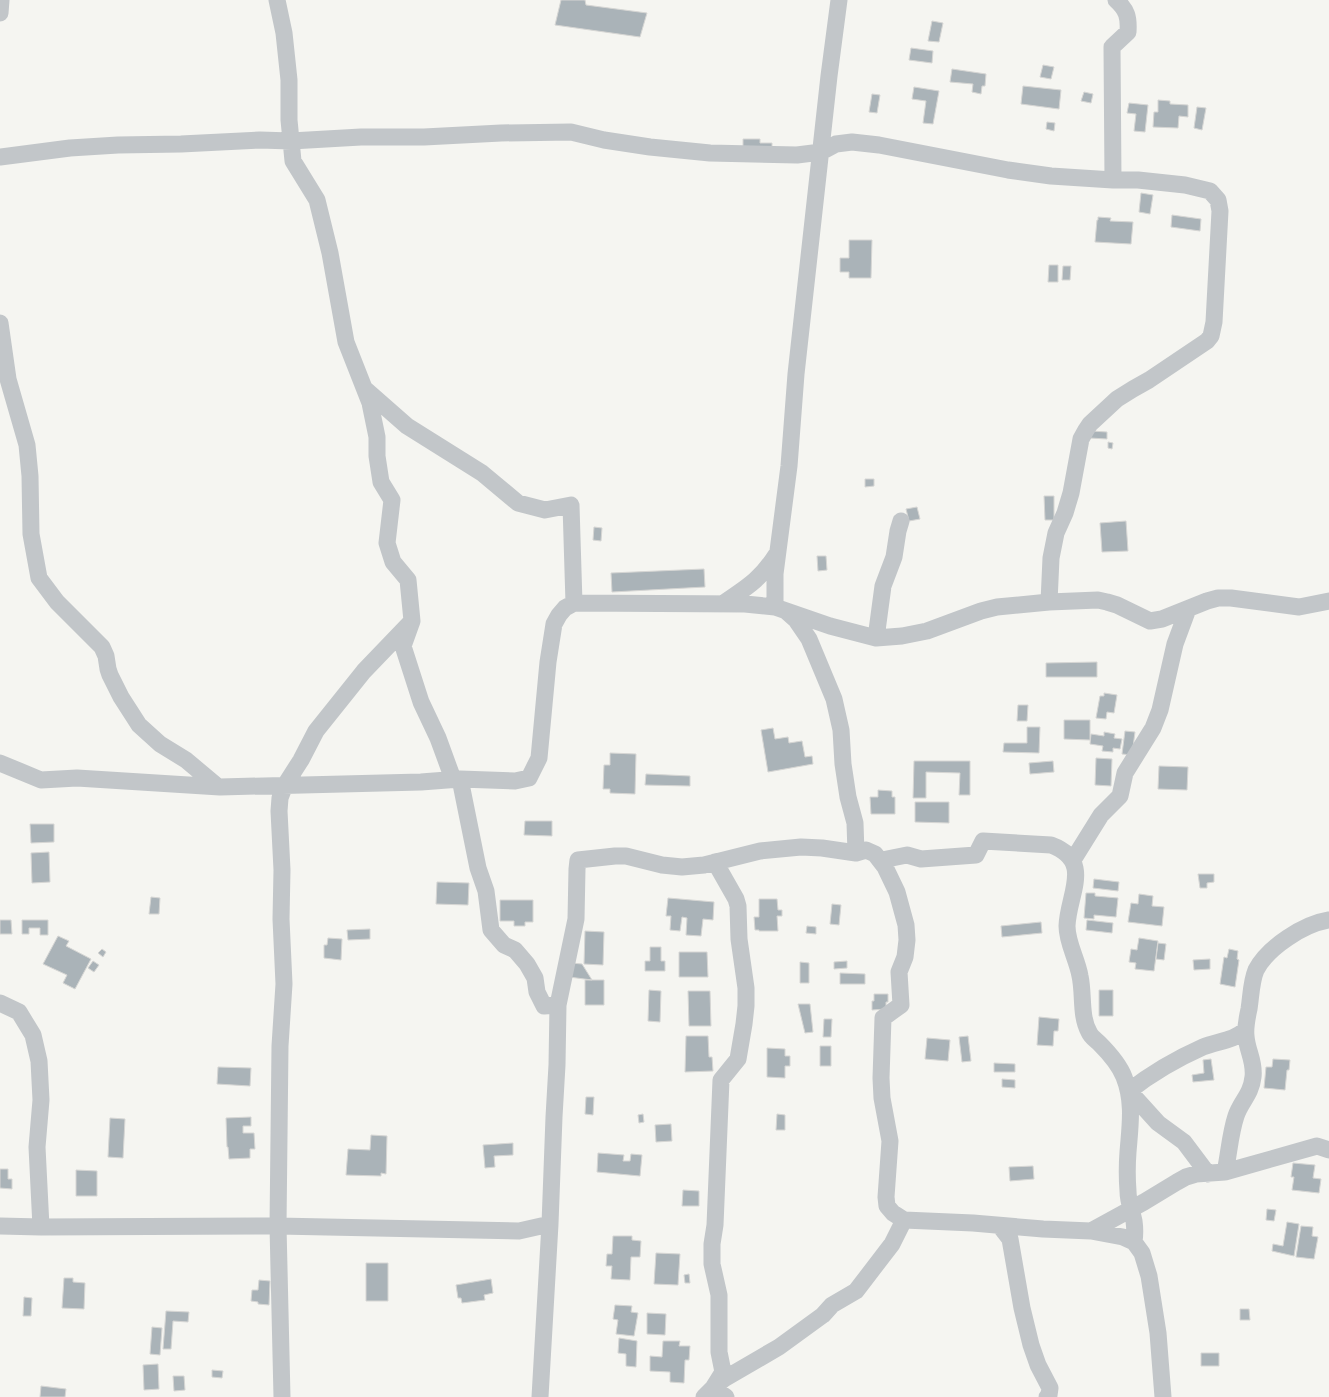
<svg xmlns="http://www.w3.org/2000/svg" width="1329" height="1397" viewBox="0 0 1329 1397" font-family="Helvetica,sans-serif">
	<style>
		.building { fill: #aab3b8; stroke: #d6d6d4 }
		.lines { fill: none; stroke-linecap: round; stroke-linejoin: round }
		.minor { stroke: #c2c6c9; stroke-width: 17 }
	</style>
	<rect width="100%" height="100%" fill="#f5f5f1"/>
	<path class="building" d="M 561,0 L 585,0 L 586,5 L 647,13 L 640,37 L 555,25 Z
		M 932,21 L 943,23 L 939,42 L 928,41 Z
		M 911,48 L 933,51 L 932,63 L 909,60 Z
		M 1043,65 L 1054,67 L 1051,79 L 1040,77 Z
		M 952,69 L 986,74 L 985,86 L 982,86 L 981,94 L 972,92 L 973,84 L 950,82 Z
		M 1023,86 L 1061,90 L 1059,109 L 1021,104 Z
		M 914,87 L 939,91 L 933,124 L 923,123 L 926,101 L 912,99 Z
		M 1084,92 L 1093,94 L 1091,103 L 1081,101 Z
		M 872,94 L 880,95 L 877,113 L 869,112 Z
		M 1158,100 L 1170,101 L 1170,104 L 1188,105 L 1188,117 L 1179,116 L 1178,128 L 1153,127 L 1154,112 L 1158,112 Z
		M 1129,103 L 1148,105 L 1145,132 L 1134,131 L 1136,114 L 1127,113 Z
		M 1197,107 L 1206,108 L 1202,130 L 1194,128 Z
		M 1047,122 L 1055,123 L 1054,131 L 1046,129 Z
		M 743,139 L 760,139 L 760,143 L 772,143 L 772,152 L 743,150 Z
		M 1141,193 L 1153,195 L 1150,214 L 1139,212 Z
		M 1172,215 L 1201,219 L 1200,231 L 1171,227 Z
		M 1098,217 L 1111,218 L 1110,221 L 1133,222 L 1131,244 L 1095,242 L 1097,220 L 1098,220 Z
		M 849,240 L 872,240 L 871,278 L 849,278 L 849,272 L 840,272 L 840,258 L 849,258 Z
		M 1049,265 L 1058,265 L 1058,282 L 1048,282 Z
		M 1063,266 L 1071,266 L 1070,280 L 1062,280 Z
		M 1091,431 L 1107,432 L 1107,439 L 1090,438 Z
		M 1108,442 L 1113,443 L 1112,449 L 1108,448 Z
		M 865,479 L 874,479 L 874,486 L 865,487 Z
		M 1044,496 L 1054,496 L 1054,520 L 1045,520 Z
		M 917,507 L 920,519 L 909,521 L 906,509 Z
		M 1126,521 L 1128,551 L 1102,552 L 1100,523 Z
		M 594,527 L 602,528 L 601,541 L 593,540 Z
		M 817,556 L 826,556 L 827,570 L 818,571 Z
		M 704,569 L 705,587 L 612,592 L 611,573 Z
		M 1097,662 L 1097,677 L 1046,677 L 1046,663 Z
		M 1104,693 L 1117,695 L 1114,713 L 1107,712 L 1106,719 L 1096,718 L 1100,696 L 1104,696 Z
		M 1018,705 L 1028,705 L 1027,721 L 1017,721 Z
		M 1064,720 L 1090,720 L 1090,740 L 1064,739 Z
		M 1027,727 L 1040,727 L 1039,753 L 1003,752 L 1004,743 L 1027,743 Z
		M 773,728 L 775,739 L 788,737 L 789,743 L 802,741 L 805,757 L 812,756 L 813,764 L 768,772 L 761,730 Z
		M 1125,731 L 1135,732 L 1132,755 L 1122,754 Z
		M 1104,732 L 1115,734 L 1114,738 L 1122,739 L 1120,749 L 1113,748 L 1113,752 L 1102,751 L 1103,746 L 1090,744 L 1091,734 L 1104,736 Z
		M 610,753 L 636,754 L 635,794 L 610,793 L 610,789 L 603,789 L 604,765 L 610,765 Z
		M 1096,758 L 1112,759 L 1111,786 L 1095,785 Z
		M 914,761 L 970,761 L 970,795 L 959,795 L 960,773 L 926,772 L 926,798 L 913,798 Z
		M 1053,761 L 1054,772 L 1030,774 L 1029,763 Z
		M 1159,766 L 1188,767 L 1187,790 L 1158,789 Z
		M 646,774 L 690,776 L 690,786 L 645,785 Z
		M 878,790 L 892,791 L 892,797 L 895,797 L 895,814 L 871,814 L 870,797 L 878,797 Z
		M 915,802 L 949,802 L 949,823 L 915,822 Z
		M 525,821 L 552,821 L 552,836 L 524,835 Z
		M 30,824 L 54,824 L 54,842 L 31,843 Z
		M 49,852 L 50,882 L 32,883 L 31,853 Z
		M 1198,874 L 1214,874 L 1214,882 L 1207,883 L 1207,888 L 1200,888 Z
		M 1094,879 L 1119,882 L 1118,891 L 1093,888 Z
		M 437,882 L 469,883 L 468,905 L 436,904 Z
		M 1086,893 L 1095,893 L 1095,896 L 1118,898 L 1116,917 L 1094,915 L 1094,919 L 1084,918 Z
		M 1139,894 L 1153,896 L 1152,906 L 1164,907 L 1162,926 L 1128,922 L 1131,903 L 1138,904 Z
		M 151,897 L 160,898 L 159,914 L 149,914 Z
		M 668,898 L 714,902 L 713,920 L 703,919 L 701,936 L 686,935 L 687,918 L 682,917 L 680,931 L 670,930 L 671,916 L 666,916 Z
		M 759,899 L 777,899 L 778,910 L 782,910 L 782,916 L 777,916 L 778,931 L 759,931 L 759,930 L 755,930 L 754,917 L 759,917 Z
		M 500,900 L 533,900 L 533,922 L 525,922 L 525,926 L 514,926 L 514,921 L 500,921 Z
		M 832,904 L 841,905 L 839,925 L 830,924 Z
		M 0,920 L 11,920 L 12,934 L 0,934 Z
		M 22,920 L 48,920 L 48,935 L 40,935 L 40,928 L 29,928 L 29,934 L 22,934 Z
		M 1087,920 L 1113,923 L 1112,933 L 1086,930 Z
		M 1041,922 L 1042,933 L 1002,937 L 1001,926 Z
		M 807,926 L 816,927 L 816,934 L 806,933 Z
		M 370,929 L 370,939 L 348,940 L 347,930 Z
		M 585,931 L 604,932 L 603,965 L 584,964 Z
		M 58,936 L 69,941 L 66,946 L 91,959 L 75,989 L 63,983 L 67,975 L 43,964 Z
		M 328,938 L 342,939 L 341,960 L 324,958 L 324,945 L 327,945 Z
		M 1139,938 L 1158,941 L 1154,971 L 1135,969 L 1136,963 L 1129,962 L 1131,949 L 1137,950 Z
		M 1158,943 L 1166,944 L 1164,960 L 1156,959 Z
		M 650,947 L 661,947 L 661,961 L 665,961 L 665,971 L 645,971 L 645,961 L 650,961 Z
		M 102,949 L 106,952 L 103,957 L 98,953 Z
		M 1229,949 L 1238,951 L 1237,959 L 1239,960 L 1235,987 L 1220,984 L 1224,957 L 1227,958 Z
		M 679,952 L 707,952 L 708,977 L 679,977 Z
		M 1210,959 L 1210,969 L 1194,970 L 1193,960 Z
		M 93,961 L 99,965 L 94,972 L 88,968 Z
		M 847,961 L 847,968 L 834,969 L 834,962 Z
		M 800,962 L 809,963 L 809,983 L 800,983 Z
		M 571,963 L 582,964 L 592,980 L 569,977 Z
		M 840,973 L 865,974 L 865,984 L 840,984 Z
		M 585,980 L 604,980 L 604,1005 L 585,1005 Z
		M 649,990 L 661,991 L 660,1022 L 648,1021 Z
		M 1099,990 L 1113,990 L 1113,1016 L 1099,1016 Z
		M 688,991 L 710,991 L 711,1026 L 689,1026 Z
		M 874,994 L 888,994 L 888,1002 L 886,1002 L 886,1009 L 872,1010 L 872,1001 L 874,1001 Z
		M 798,1004 L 810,1004 L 813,1032 L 805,1033 Z
		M 1039,1017 L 1059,1019 L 1058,1031 L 1054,1031 L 1053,1046 L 1037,1045 Z
		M 824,1019 L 832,1019 L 831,1037 L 823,1037 Z
		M 686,1036 L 708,1036 L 709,1057 L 712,1057 L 713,1071 L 685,1072 Z
		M 968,1036 L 971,1061 L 962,1062 L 959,1037 Z
		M 927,1038 L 950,1040 L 948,1061 L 925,1059 Z
		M 820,1046 L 831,1046 L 831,1066 L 820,1066 Z
		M 767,1048 L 785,1049 L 785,1056 L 790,1056 L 790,1066 L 785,1066 L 785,1078 L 767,1077 Z
		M 1211,1059 L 1214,1080 L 1193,1082 L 1192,1075 L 1204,1073 L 1203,1060 Z
		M 1273,1059 L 1290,1060 L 1289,1070 L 1287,1070 L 1285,1090 L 1264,1088 L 1266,1067 L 1272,1067 Z
		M 994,1063 L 1015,1064 L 1015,1072 L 994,1072 Z
		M 218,1067 L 251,1068 L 250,1086 L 217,1084 Z
		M 1002,1079 L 1015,1080 L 1015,1088 L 1002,1087 Z
		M 586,1097 L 594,1097 L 593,1115 L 585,1114 Z
		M 643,1114 L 644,1122 L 639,1123 L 638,1115 Z
		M 777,1114 L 785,1115 L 785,1130 L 776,1130 Z
		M 251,1117 L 251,1126 L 243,1126 L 243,1133 L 254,1133 L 255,1149 L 250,1149 L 250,1158 L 229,1159 L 228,1147 L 227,1147 L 226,1118 Z
		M 110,1118 L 125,1119 L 123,1158 L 108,1157 Z
		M 671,1124 L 672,1141 L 656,1142 L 655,1125 Z
		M 371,1135 L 387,1136 L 386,1174 L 381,1173 L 381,1176 L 346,1175 L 348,1149 L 370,1150 Z
		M 513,1143 L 513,1155 L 494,1156 L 495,1167 L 485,1168 L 483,1145 Z
		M 598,1153 L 624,1155 L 623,1161 L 630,1161 L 631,1154 L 642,1155 L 640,1176 L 597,1172 Z
		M 1293,1163 L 1315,1165 L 1313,1178 L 1321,1179 L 1319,1193 L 1292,1190 L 1294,1177 L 1291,1177 Z
		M 1033,1166 L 1034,1179 L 1010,1181 L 1009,1167 Z
		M 0,1169 L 8,1169 L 8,1179 L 12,1179 L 12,1189 L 0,1188 Z
		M 76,1170 L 97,1171 L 97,1196 L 76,1196 Z
		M 683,1190 L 699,1191 L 699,1206 L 682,1206 Z
		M 1267,1209 L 1276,1210 L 1274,1221 L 1266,1220 Z
		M 1287,1222 L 1299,1224 L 1294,1256 L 1272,1251 L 1273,1244 L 1283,1246 Z
		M 1301,1226 L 1313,1227 L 1312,1236 L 1318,1237 L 1314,1259 L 1296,1257 Z
		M 613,1236 L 632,1236 L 632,1240 L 641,1241 L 640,1257 L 631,1257 L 630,1280 L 611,1279 L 612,1266 L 606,1266 L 607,1254 L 612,1254 Z
		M 656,1253 L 680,1254 L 678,1285 L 654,1284 Z
		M 366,1263 L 388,1263 L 388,1301 L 366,1301 Z
		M 689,1274 L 690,1283 L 685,1283 L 684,1275 Z
		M 64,1278 L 73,1278 L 73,1282 L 85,1283 L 84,1309 L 62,1308 Z
		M 491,1279 L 493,1293 L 484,1295 L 485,1300 L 462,1303 L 461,1298 L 458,1298 L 456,1285 Z
		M 259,1280 L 270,1281 L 269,1305 L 258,1304 L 258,1302 L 251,1301 L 252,1290 L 258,1290 Z
		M 24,1297 L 32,1298 L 31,1316 L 23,1316 Z
		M 615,1305 L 632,1306 L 631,1312 L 638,1313 L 634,1336 L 616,1334 L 618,1320 L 613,1319 Z
		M 1240,1309 L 1249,1309 L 1250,1320 L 1240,1320 Z
		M 166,1311 L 189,1312 L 188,1322 L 173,1321 L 171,1349 L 163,1349 Z
		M 647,1313 L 666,1314 L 665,1335 L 647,1334 Z
		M 152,1327 L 162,1328 L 160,1355 L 150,1354 Z
		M 619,1338 L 637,1341 L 636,1367 L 626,1366 L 626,1354 L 618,1353 Z
		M 663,1341 L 680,1341 L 679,1346 L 690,1346 L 689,1360 L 685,1360 L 684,1383 L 670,1382 L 670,1372 L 650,1371 L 650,1356 L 662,1357 Z
		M 1201,1353 L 1219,1353 L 1219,1366 L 1201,1366 Z
		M 158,1364 L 159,1389 L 144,1390 L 143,1365 Z
		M 212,1370 L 223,1371 L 222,1378 L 212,1377 Z
		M 173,1376 L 184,1376 L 185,1390 L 174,1391 Z
		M 41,1386 L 66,1389 L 65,1397 L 40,1397 Z"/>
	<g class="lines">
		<path class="minor" d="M 277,0 L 284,33 L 289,80 L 289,120 L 293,161 L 317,200 L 330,253 L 346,342 L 370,403 L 377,437 L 377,456 L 381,482 L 392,500 L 387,543 L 393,562 L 408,580 L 412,621 L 403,646 L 421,702 L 438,738 L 453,779
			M 0,13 L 1,0
			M 0,157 L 70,148 L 118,145 L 181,144 L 260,140 L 291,141 L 361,137 L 424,137 L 501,133 L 571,132 L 604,140 L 650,147 L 710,153 L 797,155 L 821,152 L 836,144 L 852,142 L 879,145 L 1008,170 L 1051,176 L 1113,180 L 1138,180 L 1185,185 L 1210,191 L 1218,200 L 1220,211 L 1214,322 L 1211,336 L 1207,341 L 1149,380 L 1133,389 L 1117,399 L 1090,424 L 1086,430 L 1081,439 L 1071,493 L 1065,513 L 1056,533 L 1051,558 L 1049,602
			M 1113,180 L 1112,47 L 1128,32 C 1129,17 1127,10 1116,0
			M 0,323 L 8,379 L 27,445 L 30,476 L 31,534 L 39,578 L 57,602 L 102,647 L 106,656 L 108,669 L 110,675 L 121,697 L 139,725 L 160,744 L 186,760 L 217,786
			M 366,390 L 407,426 L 482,473 L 518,503 L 545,510 L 571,505 L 574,603
			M 724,603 C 747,587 760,580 776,555
			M 775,607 L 775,574 L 789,466 L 796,374 L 829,76 L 839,0
			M 787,612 L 796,620 L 809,639 L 834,699 L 841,730 L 843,764 L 848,797 L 855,823 L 856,853
			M 876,638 L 883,586 L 894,557 L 898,531 L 901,521
			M 0,763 L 41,780 L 77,778 L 220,787 L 421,782 L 460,779 L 515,781 L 529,778 L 539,758 L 548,662 L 554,624 L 559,615 L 565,608 L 574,603 L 745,604 L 775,607 L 830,626 L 876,638 L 902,636 L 927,631 L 981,611 L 997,607 L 1049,602 L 1098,600 L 1107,602 L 1117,605 L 1150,621 L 1162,619 L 1207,601 L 1218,598 L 1231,598 L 1299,607 L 1329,601
			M 460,779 L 478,868 L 486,891 L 491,930 L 504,945 L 515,950 L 527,964 L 535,978 L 537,992 L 544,1006 L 558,1005
			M 1073,860 L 1101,815 L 1120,796 L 1125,773 L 1153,728 L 1160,710 L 1175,644 L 1188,609
			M 715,862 L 736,899 L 738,906 L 739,939 L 746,988 L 746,1006 L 744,1024 L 738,1059 L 721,1080 L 715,1225 L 712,1244 L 712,1264 L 719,1295 L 719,1352 L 723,1372 L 713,1388 L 726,1397
			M 881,862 L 887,859 L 907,855 L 921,859 L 976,855 L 983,841 L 1051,845 C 1094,861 1068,894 1067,926 C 1067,943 1077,959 1080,976 C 1084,994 1080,1016 1089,1032 C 1091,1037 1096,1040 1099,1043 C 1109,1053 1119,1064 1124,1077 C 1134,1102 1130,1126 1128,1152 C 1127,1165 1127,1178 1128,1191 C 1128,1202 1132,1211 1134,1221 C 1135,1228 1135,1235 1134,1242
			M 0,1003 L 19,1012 L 33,1035 L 39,1061 L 41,1100 L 37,1147 L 41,1227
			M 1225,1172 C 1229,1154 1230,1134 1236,1116 C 1241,1101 1251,1095 1253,1077 C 1255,1061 1247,1051 1246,1036 C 1245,1027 1247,1018 1249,1009 C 1251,997 1251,982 1256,970 C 1268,947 1304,924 1329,920
			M 1208,1174 L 1184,1142 L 1158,1123 L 1129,1091 C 1152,1073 1176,1059 1203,1047 C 1217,1041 1234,1041 1245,1030
			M 0,1226 L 41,1227 L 278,1226 L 519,1231 L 550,1224
			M 1000,1226 L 1010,1239 L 1022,1308 L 1031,1345 L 1038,1365 L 1050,1388 L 1049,1395 L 1047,1397
			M 1091,1231 L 1144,1202 L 1177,1182 L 1186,1177 L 1196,1174 L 1225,1172 L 1317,1146 L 1329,1150
			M 282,1397 L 278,1226 L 280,1046 L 284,984 L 281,919 L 282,870 L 279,811 L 280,798 L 285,785 L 301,760 L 316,731 L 364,671 L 412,621
			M 540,1397 L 550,1224 L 554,1117 L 557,1065 L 558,1005 L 576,919 L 577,869 L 578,860 L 615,856 L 626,856 L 662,865 L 682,867 L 704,865 L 760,851 L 801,847 L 822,848 L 856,853 L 866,850 L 875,854 L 885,867 L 897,892 L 906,925 L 907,940 L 905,957 L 899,972 L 901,1005 L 883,1018 L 881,1078 L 882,1098 L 890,1141 L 886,1197 L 887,1206 L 893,1213 L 904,1220 L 973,1223 L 1043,1229 L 1091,1231 L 1123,1237 L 1134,1242 L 1142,1253 L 1149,1276 L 1158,1333 L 1163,1397
			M 704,1397 L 713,1388 L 724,1379 L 779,1347 L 823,1315 L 832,1305 L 856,1291 L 892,1244 L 904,1220"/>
	</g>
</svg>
